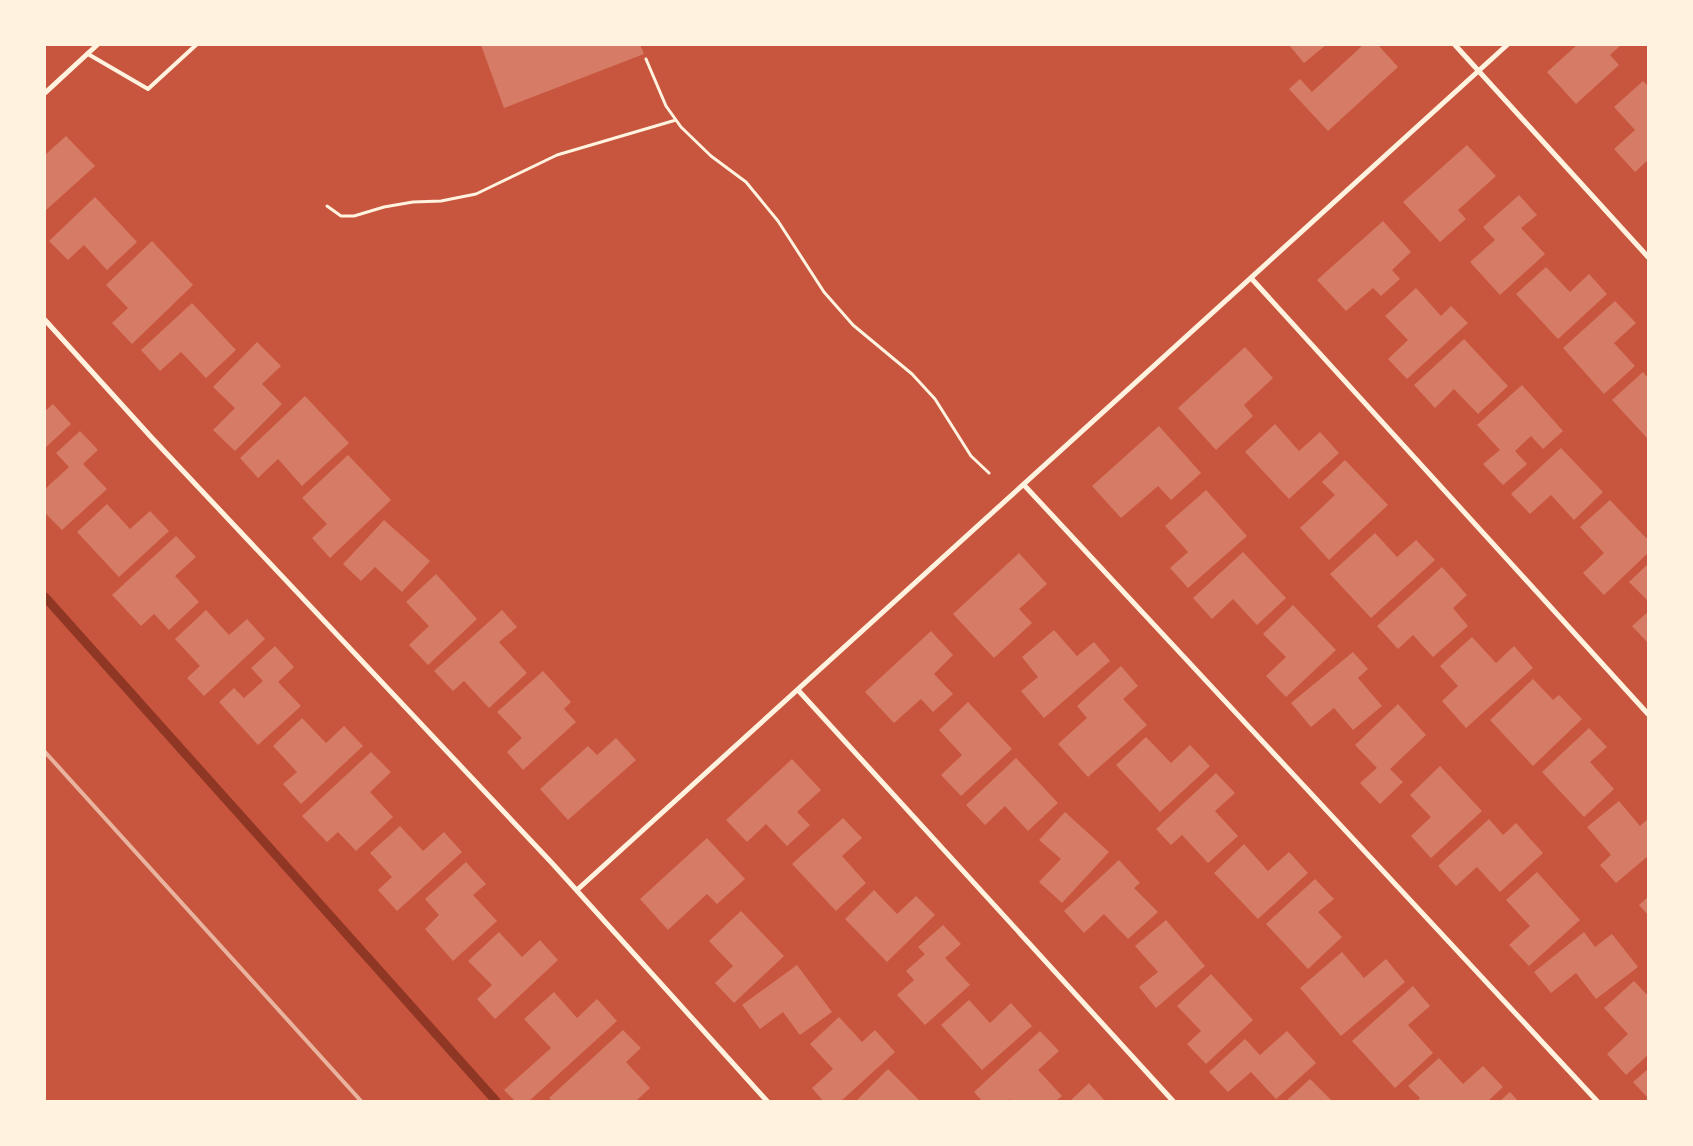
<svg xmlns="http://www.w3.org/2000/svg" width="1693" height="1146" viewBox="0 0 1693 1146" font-family="Literata,serif">
	<style>
		.lines { fill: none; stroke-linecap: round; stroke-linejoin: round }
		.stream { stroke: #8f3625; stroke-width: 9 }
		.building { fill: #d67c66 }
		.path { stroke: #fff3e0; stroke-width: 3 }
		.service { stroke: #fff3e0; stroke-width: 4 }
		.minor { stroke: #fff3e0; stroke-width: 5 }
		.rail { stroke: #e9b49f; stroke-width: 4 }
	</style>
	<rect width="100%" height="100%" fill="#c8553d"/>
	<g class="lines">
		<path class="stream" d="M 45,597 L 496,1101"/>
	</g>
	<path class="building" d="M 481,45 L 640,45 L 644,54 L 504,108 Z
		M 1289,45 L 1326,45 L 1304,63 Z
		M 1363,45 L 1378,45 L 1398,67 L 1328,131 L 1289,89 L 1300,79 L 1312,92 Z
		M 1577,45 L 1621,45 L 1610,55 L 1619,65 L 1576,104 L 1547,72 Z
		M 1643,81 L 1648,86 L 1648,160 L 1635,172 L 1614,149 L 1635,130 L 1614,107 Z
		M 66,136 L 95,166 L 45,211 L 45,155 Z
		M 1467,145 L 1496,176 L 1458,210 L 1466,219 L 1440,242 L 1403,202 Z
		M 1519,195 L 1537,215 L 1521,228 L 1545,254 L 1500,295 L 1470,262 L 1495,240 L 1483,227 Z
		M 95,197 L 137,242 L 107,270 L 84,245 L 68,260 L 49,241 Z
		M 1383,221 L 1411,252 L 1392,270 L 1400,279 L 1381,296 L 1373,288 L 1346,311 L 1317,280 Z
		M 152,241 L 193,285 L 132,344 L 112,323 L 128,308 L 106,285 Z
		M 1546,267 L 1570,292 L 1589,274 L 1607,294 L 1558,339 L 1516,294 Z
		M 1416,288 L 1441,316 L 1451,306 L 1468,323 L 1407,379 L 1388,359 L 1408,340 L 1385,316 Z
		M 1615,301 L 1636,323 L 1614,343 L 1635,366 L 1604,394 L 1563,348 Z
		M 192,303 L 236,350 L 206,378 L 181,352 L 160,371 L 141,350 Z
		M 1464,339 L 1508,386 L 1478,414 L 1454,389 L 1435,408 L 1414,385 Z
		M 257,342 L 281,366 L 262,384 L 282,404 L 235,451 L 213,430 L 235,408 L 213,387 Z
		M 1245,347 L 1273,378 L 1244,405 L 1253,416 L 1216,450 L 1178,408 Z
		M 1643,372 L 1648,378 L 1648,439 L 1612,400 Z
		M 1522,385 L 1563,431 L 1543,449 L 1531,436 L 1515,451 L 1527,464 L 1503,485 L 1483,464 L 1500,450 L 1477,425 Z
		M 305,396 L 349,443 L 302,486 L 278,459 L 258,478 L 240,458 Z
		M 53,404 L 71,424 L 45,448 L 45,411 Z
		M 1275,424 L 1299,451 L 1320,432 L 1339,453 L 1289,499 L 1245,452 Z
		M 1159,426 L 1201,473 L 1171,500 L 1158,486 L 1121,518 L 1092,486 Z
		M 80,431 L 98,450 L 83,464 L 107,489 L 62,530 L 45,513 L 45,489 L 69,467 L 56,453 Z
		M 1561,448 L 1603,492 L 1574,520 L 1551,495 L 1530,514 L 1511,494 Z
		M 348,455 L 391,500 L 330,558 L 312,538 L 327,524 L 302,498 Z
		M 1345,460 L 1388,505 L 1329,560 L 1300,528 L 1335,495 L 1322,482 Z
		M 1206,490 L 1247,536 L 1188,588 L 1170,568 L 1188,552 L 1165,526 Z
		M 1610,500 L 1648,540 L 1648,553 L 1604,595 L 1583,573 L 1604,553 L 1580,527 Z
		M 107,504 L 130,529 L 150,511 L 169,531 L 119,577 L 77,532 Z
		M 384,520 L 430,561 L 402,592 L 375,567 L 361,581 L 343,564 Z
		M 1375,533 L 1397,557 L 1416,540 L 1435,560 L 1371,618 L 1330,574 Z
		M 176,536 L 196,557 L 175,576 L 199,602 L 169,630 L 154,614 L 141,626 L 112,595 Z
		M 1243,552 L 1286,598 L 1257,625 L 1233,599 L 1212,619 L 1193,598 Z
		M 1019,553 L 1047,584 L 1019,609 L 1032,623 L 994,658 L 953,614 Z
		M 1648,564 L 1648,601 L 1629,582 Z
		M 1442,567 L 1467,595 L 1453,608 L 1468,626 L 1433,657 L 1413,635 L 1398,649 L 1377,626 Z
		M 436,574 L 477,619 L 428,665 L 409,645 L 429,626 L 406,602 Z
		M 1293,605 L 1336,650 L 1286,697 L 1266,676 L 1286,657 L 1263,634 Z
		M 206,610 L 229,635 L 247,619 L 265,639 L 204,696 L 187,678 L 200,666 L 175,639 Z
		M 502,610 L 517,627 L 499,642 L 527,673 L 489,708 L 464,681 L 453,691 L 434,671 Z
		M 1648,612 L 1648,643 L 1632,626 Z
		M 1054,630 L 1077,656 L 1094,642 L 1110,661 L 1044,718 L 1021,691 L 1038,677 L 1022,657 Z
		M 931,631 L 953,655 L 934,674 L 953,694 L 933,712 L 921,699 L 894,723 L 865,692 Z
		M 1472,637 L 1496,663 L 1514,646 L 1533,668 L 1466,728 L 1442,701 L 1458,686 L 1440,666 Z
		M 275,646 L 294,667 L 278,682 L 301,706 L 258,745 L 219,702 L 234,688 L 244,698 L 263,681 L 251,668 Z
		M 1353,652 L 1368,669 L 1358,678 L 1382,706 L 1353,730 L 1334,708 L 1311,727 L 1291,703 Z
		M 1121,666 L 1138,686 L 1123,699 L 1147,725 L 1088,777 L 1058,744 L 1087,718 L 1077,706 Z
		M 543,671 L 571,702 L 564,709 L 576,722 L 523,770 L 507,752 L 522,738 L 497,712 Z
		M 1533,679 L 1553,700 L 1559,695 L 1582,719 L 1533,766 L 1490,720 Z
		M 968,702 L 1012,749 L 961,796 L 941,775 L 962,755 L 939,730 Z
		M 1398,704 L 1426,735 L 1390,769 L 1403,782 L 1380,804 L 1360,783 L 1377,768 L 1355,745 Z
		M 302,718 L 326,743 L 344,726 L 363,746 L 301,804 L 283,784 L 297,772 L 273,746 Z
		M 1589,728 L 1607,747 L 1590,762 L 1614,789 L 1584,817 L 1542,772 Z
		M 1146,737 L 1171,763 L 1190,745 L 1210,766 L 1160,812 L 1116,765 Z
		M 616,738 L 636,760 L 568,820 L 540,789 L 588,746 L 597,755 Z
		M 371,752 L 391,772 L 370,792 L 393,817 L 356,851 L 338,832 L 327,842 L 302,816 Z
		M 1016,758 L 1058,803 L 1028,831 L 1005,806 L 985,825 L 966,805 Z
		M 792,759 L 821,790 L 797,812 L 810,825 L 787,846 L 766,824 L 747,842 L 726,820 Z
		M 1440,766 L 1482,811 L 1431,858 L 1411,836 L 1431,817 L 1410,795 Z
		M 1216,773 L 1235,793 L 1215,811 L 1238,836 L 1208,863 L 1182,835 L 1171,845 L 1156,829 Z
		M 1619,801 L 1640,826 L 1648,819 L 1648,856 L 1616,883 L 1600,865 L 1611,855 L 1587,827 Z
		M 1065,812 L 1109,852 L 1062,903 L 1039,882 L 1061,859 L 1039,840 Z
		M 843,818 L 862,838 L 842,856 L 866,883 L 836,911 L 792,864 Z
		M 1489,819 L 1503,835 L 1516,823 L 1543,853 L 1500,892 L 1477,867 L 1456,886 L 1438,866 Z
		M 400,826 L 423,851 L 444,832 L 462,852 L 397,911 L 378,890 L 392,877 L 370,853 Z
		M 707,838 L 745,879 L 717,904 L 707,894 L 668,930 L 640,899 Z
		M 1244,844 L 1268,871 L 1289,852 L 1308,873 L 1258,919 L 1214,873 Z
		M 1119,860 L 1140,883 L 1134,888 L 1158,912 L 1128,939 L 1104,914 L 1084,933 L 1064,911 Z
		M 466,862 L 486,884 L 473,895 L 497,921 L 453,961 L 425,929 L 439,915 L 425,899 Z
		M 1537,872 L 1580,920 L 1529,966 L 1509,945 L 1530,926 L 1506,900 Z
		M 1315,879 L 1334,899 L 1318,912 L 1342,937 L 1308,969 L 1266,924 Z
		M 874,890 L 897,914 L 916,896 L 935,915 L 887,962 L 845,919 Z
		M 1648,897 L 1648,915 L 1639,905 Z
		M 741,911 L 784,956 L 734,1003 L 715,983 L 733,966 L 709,941 Z
		M 1166,920 L 1205,966 L 1156,1008 L 1139,987 L 1158,972 L 1135,946 Z
		M 943,925 L 961,944 L 945,958 L 970,985 L 925,1025 L 897,995 L 914,980 L 906,971 L 925,954 L 918,947 Z
		M 499,932 L 522,957 L 540,940 L 558,960 L 495,1019 L 477,999 L 492,985 L 468,961 Z
		M 1584,932 L 1595,947 L 1612,934 L 1638,967 L 1596,999 L 1576,973 L 1551,993 L 1534,972 Z
		M 1342,952 L 1364,978 L 1386,959 L 1405,982 L 1341,1036 L 1300,988 Z
		M 797,965 L 832,1012 L 800,1035 L 783,1012 L 760,1029 L 742,1005 Z
		M 1211,974 L 1253,1020 L 1206,1064 L 1187,1044 L 1201,1031 L 1177,1006 Z
		M 1634,981 L 1648,996 L 1648,1055 L 1626,1075 L 1607,1054 L 1628,1034 L 1604,1008 Z
		M 1413,986 L 1430,1006 L 1408,1025 L 1433,1053 L 1395,1088 L 1352,1041 Z
		M 554,992 L 577,1018 L 597,999 L 617,1021 L 529,1101 L 515,1101 L 504,1090 L 551,1048 L 524,1019 Z
		M 969,1000 L 990,1023 L 1011,1003 L 1032,1026 L 982,1070 L 941,1025 Z
		M 839,1017 L 862,1042 L 875,1030 L 895,1052 L 841,1101 L 823,1101 L 812,1088 L 833,1069 L 810,1044 Z
		M 623,1030 L 641,1048 L 626,1062 L 650,1088 L 636,1101 L 552,1101 L 549,1098 Z
		M 1040,1031 L 1059,1051 L 1038,1070 L 1062,1096 L 1056,1101 L 1011,1101 L 1010,1099 L 1008,1101 L 982,1101 L 974,1092 Z
		M 1287,1031 L 1316,1063 L 1276,1099 L 1251,1072 L 1228,1092 L 1209,1072 L 1245,1039 L 1260,1055 Z
		M 1439,1058 L 1463,1084 L 1483,1066 L 1503,1087 L 1488,1101 L 1417,1101 L 1420,1098 L 1408,1086 Z
		M 888,1069 L 920,1101 L 856,1101 Z
		M 1648,1069 L 1648,1098 L 1633,1082 Z
		M 1310,1079 L 1332,1101 L 1286,1101 Z
		M 1089,1083 L 1105,1101 L 1070,1101 Z
		M 1510,1092 L 1518,1101 L 1500,1101 Z"/>
	<g class="lines">
		<path class="path" d="M 646,59 L 666,106 L 681,127 L 711,156 L 746,182 L 778,221 L 824,292 L 853,325 L 912,374 L 935,399 L 971,456 L 989,473
			M 327,206 L 341,216 L 354,216 L 384,207 L 413,202 L 441,201 L 476,194 L 557,155 L 676,120"/>
		<path class="service" d="M 88,54 L 148,89 L 196,45"/>
		<path class="minor" d="M 1455,45 L 1648,257
			M 45,93 L 97,45
			M 1251,278 L 1648,714
			M 45,320 L 152,438 L 551,862 L 767,1101
			M 1024,485 L 1597,1101
			M 798,690 L 1173,1101
			M 577,890 L 1507,45"/>
		<path class="rail" d="M 45,752 L 361,1101"/>
	</g>
	<rect width="1693" height="1146" fill="none" stroke="#fff3e0" stroke-width="92"/>
</svg>
